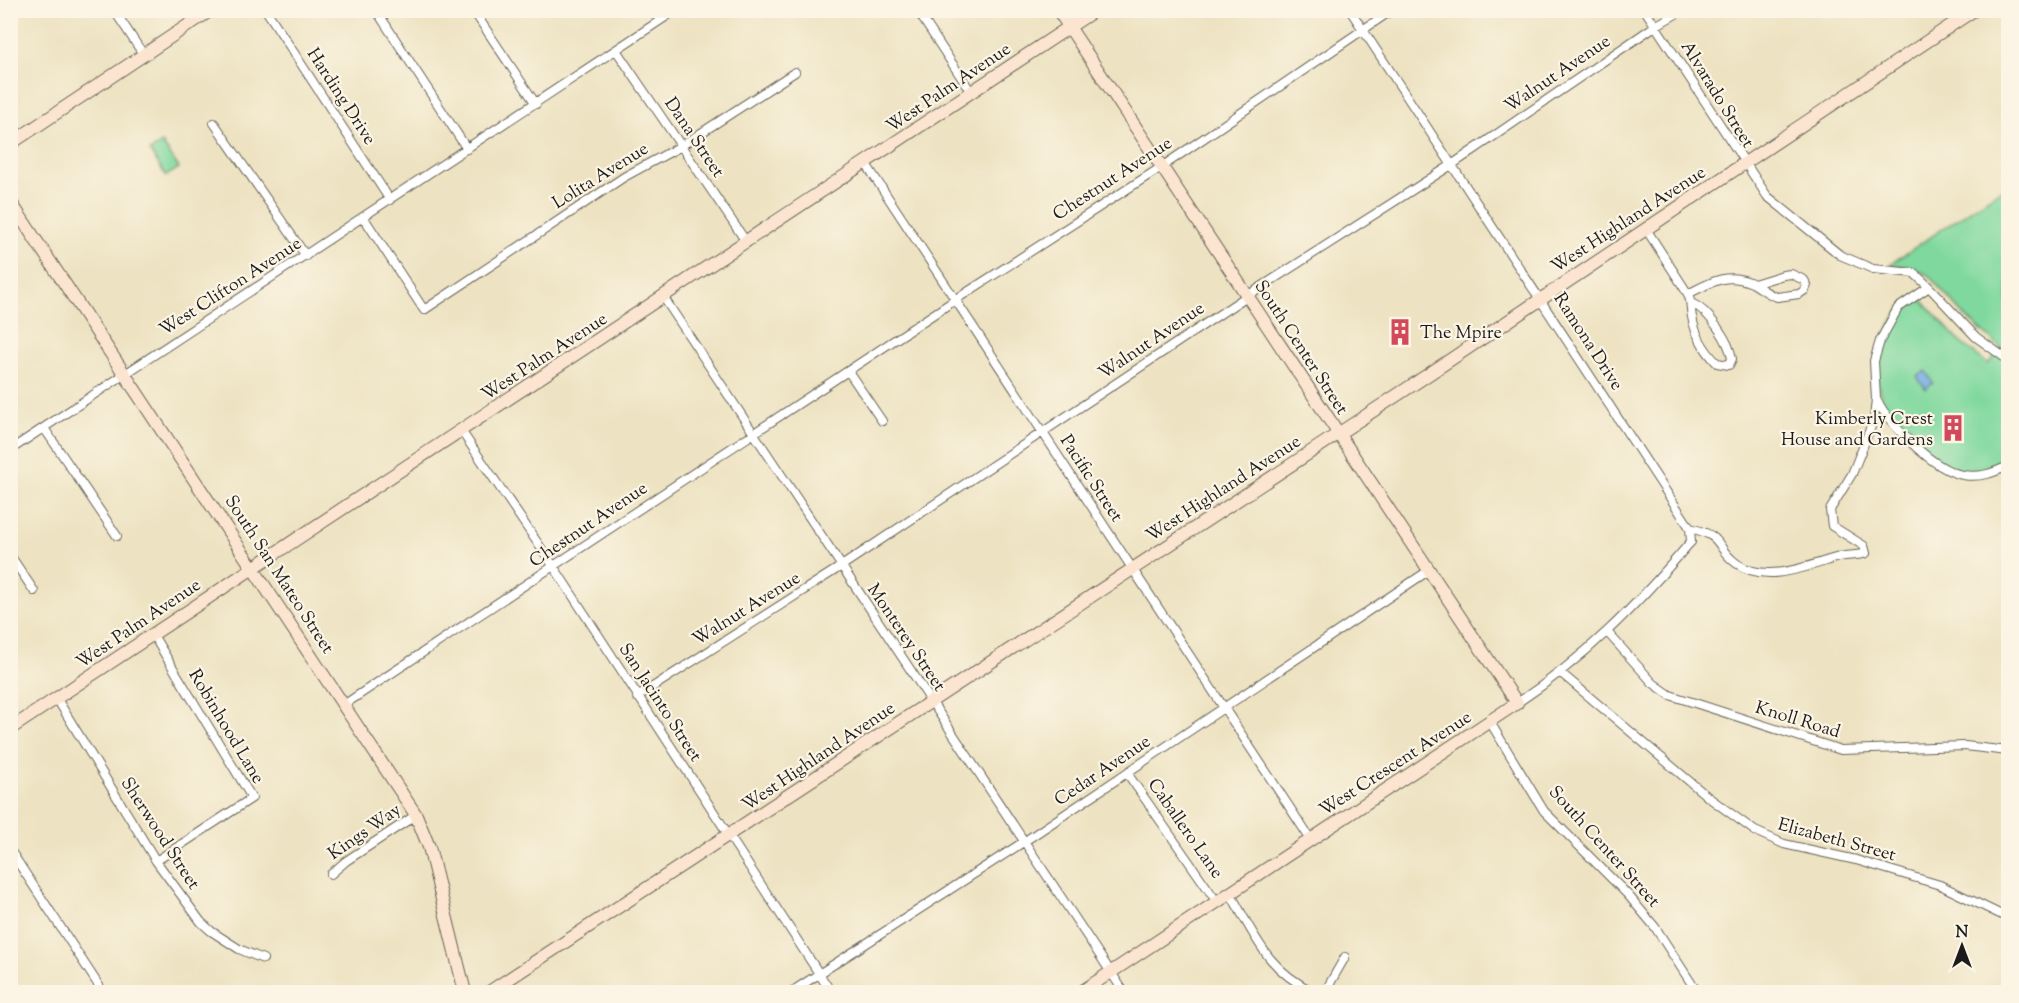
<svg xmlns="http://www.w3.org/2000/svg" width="2019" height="1003" viewBox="0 0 2019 1003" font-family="'Sorts Mill Goudy',serif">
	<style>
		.green { fill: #7fd89e; stroke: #4e7a5d; stroke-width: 1.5 }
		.water { fill: #71abe1; stroke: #46647e; stroke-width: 1.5 }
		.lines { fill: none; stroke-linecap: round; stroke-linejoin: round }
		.street-casing { stroke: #656156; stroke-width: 10 }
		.secondary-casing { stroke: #656156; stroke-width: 14 }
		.street { stroke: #fff; stroke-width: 8 }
		.secondary { stroke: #fce5d0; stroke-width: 12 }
		.labels { text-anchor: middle; stroke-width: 4.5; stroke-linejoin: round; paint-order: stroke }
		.street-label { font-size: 18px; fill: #1c1c1c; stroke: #fcf5e5 }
		.poi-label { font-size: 18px; fill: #1c1c1c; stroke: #fcf5e5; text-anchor: start }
	</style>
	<rect width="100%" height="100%" fill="#fcf5e5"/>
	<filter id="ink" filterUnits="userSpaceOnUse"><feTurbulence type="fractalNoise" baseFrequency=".0167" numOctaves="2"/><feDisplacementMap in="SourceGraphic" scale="12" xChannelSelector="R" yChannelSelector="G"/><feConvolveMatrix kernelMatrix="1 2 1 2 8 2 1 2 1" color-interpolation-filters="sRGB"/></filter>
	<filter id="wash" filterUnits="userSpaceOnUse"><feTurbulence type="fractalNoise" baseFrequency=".008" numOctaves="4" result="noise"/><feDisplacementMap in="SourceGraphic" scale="24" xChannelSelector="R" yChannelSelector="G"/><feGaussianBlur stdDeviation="1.35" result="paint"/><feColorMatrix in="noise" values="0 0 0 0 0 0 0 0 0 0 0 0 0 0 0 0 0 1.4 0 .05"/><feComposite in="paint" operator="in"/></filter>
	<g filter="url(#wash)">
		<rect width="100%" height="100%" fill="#ede2c1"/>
		<path class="green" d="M 162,143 L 179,168 L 166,176 L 150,151 Z
			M 2008,185 L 2008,462 C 1995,468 1984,473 1969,473 C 1951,472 1935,457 1922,446 C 1909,434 1894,421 1885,405 C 1868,376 1881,335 1900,310 C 1904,305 1913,301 1919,297 L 1961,343 L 1988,364 L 2001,348 L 1966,317 L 1928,275 L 1912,267 L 1889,265 Z"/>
		<path class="water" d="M 1926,371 L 1933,383 L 1926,389 L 1917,377 Z"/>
	</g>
	<g filter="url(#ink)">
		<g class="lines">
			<defs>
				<path id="street" d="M 114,10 L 143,54
					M 266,10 L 390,200
					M 376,10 L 467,149
					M 473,10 L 536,104
					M 917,10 L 971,92
					M 1350,10 L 1690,528 L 1691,542 L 1688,545 C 1635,607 1585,658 1517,703
					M 1645,10 L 1767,196 L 1840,255 L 1873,269 L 1914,273 L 1929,287 L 1898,308 L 1880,341 L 1874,361 L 1876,399 L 1874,419 L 1852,474 L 1830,510 L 1832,526 L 1864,546 L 1866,553 C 1858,556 1848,555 1839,557 C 1810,565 1766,585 1736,563 C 1713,546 1727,537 1690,528
					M 616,50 L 747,243
					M 214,123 L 306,256
					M 866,164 L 1311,840
					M 364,218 L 424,310 L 624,177 L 681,146 L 795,72
					M 1646,229 L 1688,294 C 1692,303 1690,308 1692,317 C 1695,334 1705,351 1717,363 L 1729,365 L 1732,359 C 1730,342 1709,311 1693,304
					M 1929,287 L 1976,337 L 2008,360
					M 1688,294 C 1711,282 1726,272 1752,283 C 1760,287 1767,294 1777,297 L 1799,294 L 1805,290 L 1807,285 L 1804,280 L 1791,274 L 1783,275 L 1754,284
					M 664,298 L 1124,992
					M 848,371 L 882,421
					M 1876,399 C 1890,425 1933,470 1963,475 C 1980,478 1993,473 2008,466
					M 44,428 L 117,536
					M 462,432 L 554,567 L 831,992
					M 10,450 L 676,10
					M 10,555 L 34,591
					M 1608,633 L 1653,683 L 1670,695 L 1841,750 L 1965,746 L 2008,751
					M 153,635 L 252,798 L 156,861
					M 1561,673 L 1708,797 L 1755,831 L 1784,844 L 1856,860 L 1940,885 L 2008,918
					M 637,697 L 840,567 L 1247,296 L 1453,164 L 1655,26 L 1683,10
					M 57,699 L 156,861 L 201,922 L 211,931 L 239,949 L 263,959
					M 345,704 L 955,300 L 1163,166 L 1392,10
					M 1490,722 L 1544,811 L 1628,895 L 1655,927 L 1697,992
					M 1127,773 L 1217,902
					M 10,850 L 103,992
					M 331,874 L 346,861 L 416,815
					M 1230,893 C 1255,936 1267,970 1314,992
					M 791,992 L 1025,841 L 1428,571
					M 1325,992 L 1345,957"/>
				<path id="secondary" d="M 1058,10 L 1517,703 L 1081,992
					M 10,144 L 211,10
					M 10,201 L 416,815 L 429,847 L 465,992
					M 10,729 L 1095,10
					M 489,992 L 1414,384 L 1974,10"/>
			</defs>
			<use href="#street" class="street-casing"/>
			<use href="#secondary" class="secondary-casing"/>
			<use href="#street" class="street"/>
			<use href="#secondary" class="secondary"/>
		</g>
	</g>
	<defs>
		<symbol id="building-bare" viewBox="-9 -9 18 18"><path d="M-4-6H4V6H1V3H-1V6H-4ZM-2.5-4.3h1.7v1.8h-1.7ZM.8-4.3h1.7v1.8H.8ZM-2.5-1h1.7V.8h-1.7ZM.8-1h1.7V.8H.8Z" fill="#d1495b" stroke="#fcf5e5" stroke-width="2.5" paint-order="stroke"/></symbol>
	</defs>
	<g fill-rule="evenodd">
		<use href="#building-bare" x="1381" y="313" width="38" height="38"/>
		<use href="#building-bare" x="1934" y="409" width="38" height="38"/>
	</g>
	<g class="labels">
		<g class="street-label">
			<text transform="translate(1557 73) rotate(-34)" y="6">Walnut Avenue</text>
			<text transform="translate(948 87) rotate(-34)" y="6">West Palm Avenue</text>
			<text transform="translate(1718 94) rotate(58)" y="6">Alvarado Street</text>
			<text transform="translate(342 96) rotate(57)" y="6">Harding Drive</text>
			<text transform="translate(695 137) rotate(56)" y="6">Dana Street</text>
			<text transform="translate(600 175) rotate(-32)" y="6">Lolita Avenue</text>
			<text transform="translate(1112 178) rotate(-33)" y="6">Chestnut Avenue</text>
			<text transform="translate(1628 219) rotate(-33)" y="6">West Highland Avenue</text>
			<text transform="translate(230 286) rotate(-33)" y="6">West Clifton Avenue</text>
			<text transform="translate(1151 340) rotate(-34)" y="6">Walnut Avenue</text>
			<text transform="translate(1589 341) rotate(57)" y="6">Ramona Drive</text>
			<text transform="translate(1302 347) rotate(57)" y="6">South Center Street</text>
			<text transform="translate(544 356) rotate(-33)" y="6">West Palm Avenue</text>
			<text transform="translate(1092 478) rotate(57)" y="6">Pacific Street</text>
			<text transform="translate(1223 488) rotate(-33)" y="6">West Highland Avenue</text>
			<text transform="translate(588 524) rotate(-34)" y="6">Chestnut Avenue</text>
			<text transform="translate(280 574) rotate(57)" y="6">South San Mateo Street</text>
			<text transform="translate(746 608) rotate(-32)" y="6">Walnut Avenue</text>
			<text transform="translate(138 623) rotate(-34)" y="6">West Palm Avenue</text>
			<text transform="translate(907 637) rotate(56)" y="6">Monterey Street</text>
			<text transform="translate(661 702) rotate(57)" y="6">San Jacinto Street</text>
			<text transform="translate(1798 719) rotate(17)" y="6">Knoll Road</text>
			<text transform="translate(227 726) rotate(59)" y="6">Robinhood Lane</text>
			<text transform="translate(818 756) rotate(-34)" y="6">West Highland Avenue</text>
			<text transform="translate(1395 763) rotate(-33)" y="6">West Crescent Avenue</text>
			<text transform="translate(1102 770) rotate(-34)" y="6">Cedar Avenue</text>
			<text transform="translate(1186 828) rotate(55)" y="6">Caballero Lane</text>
			<text transform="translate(364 831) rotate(-35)" y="6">Kings Way</text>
			<text transform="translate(161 833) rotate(57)" y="6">Sherwood Street</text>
			<text transform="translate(1837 839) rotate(15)" y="6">Elizabeth Street</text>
			<text transform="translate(1605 846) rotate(48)" y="6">South Center Street</text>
		</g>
		<g class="poi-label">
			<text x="1420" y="338">The Mpire</text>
			<text x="1933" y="424" text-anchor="end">Kimberly Crest<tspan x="1933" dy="21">House and Gardens</tspan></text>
		</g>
	</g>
	<rect width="2019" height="1003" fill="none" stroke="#fcf5e5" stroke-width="36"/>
	<g transform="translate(1962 946)" stroke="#fcf5e5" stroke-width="4.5" paint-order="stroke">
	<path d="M0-4.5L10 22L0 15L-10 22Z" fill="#1c1c1c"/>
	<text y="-9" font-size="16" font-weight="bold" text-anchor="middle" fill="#1c1c1c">N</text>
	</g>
</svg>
